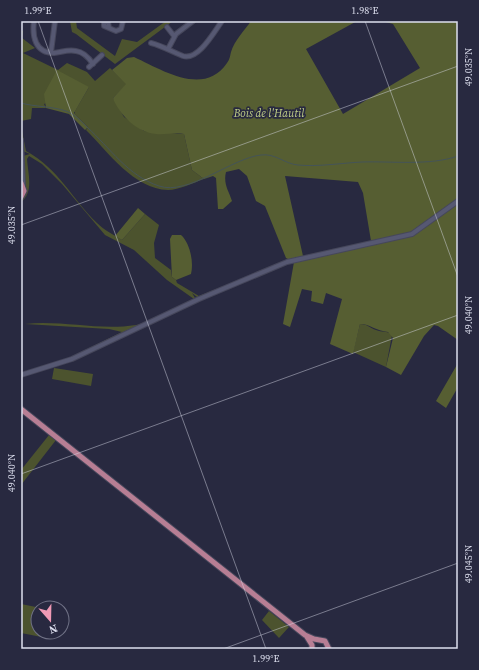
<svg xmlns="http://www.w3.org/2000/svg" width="479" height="670" viewBox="0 0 479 670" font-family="'Source Serif 4',serif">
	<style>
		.green { fill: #4c532e }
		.forest { fill: #565e32; fill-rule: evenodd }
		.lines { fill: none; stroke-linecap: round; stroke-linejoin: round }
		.stream { stroke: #455458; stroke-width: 1 }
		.minor-casing { stroke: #46475b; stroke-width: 6 }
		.major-casing { stroke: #46475b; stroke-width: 7 }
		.minor { stroke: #565872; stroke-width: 4 }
		.major { stroke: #b77e94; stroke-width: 5 }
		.ticks { fill: none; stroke: #dddfee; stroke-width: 1; stroke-opacity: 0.45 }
		.labels { text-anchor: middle; stroke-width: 3.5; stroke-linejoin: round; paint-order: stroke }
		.park-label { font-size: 11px; font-style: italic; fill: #c0cf87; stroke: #282940 }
		.neatline { fill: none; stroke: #dddfee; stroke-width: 1.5 }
		.ticks-label { font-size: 10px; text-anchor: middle; fill: #dddfee }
	</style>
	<rect width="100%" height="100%" fill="#282940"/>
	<path class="green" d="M 70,21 L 76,21 L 77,28 L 115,56 L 122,39 L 137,42 L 166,21 L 173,21 L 115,64 L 76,34 L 72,32 Z
		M 21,31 L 23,31 L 22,38 L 35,48 L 23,53 L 58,70 L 67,63 L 87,72 L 95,81 L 110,68 L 127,84 L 113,98 L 124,117 L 144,131 L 184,134 L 192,170 L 204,179 C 193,183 179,190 168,190 C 134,189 108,152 86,130 L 88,127 L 75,114 L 75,111 L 89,87 L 44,104 L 46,108 L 32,108 L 31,119 L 21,121 Z
		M 21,126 L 26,151 C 59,169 72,199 97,223 C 104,230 114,235 122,240 L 145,214 L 159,225 L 154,243 L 155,258 L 171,270 L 172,277 L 176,280 L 177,283 L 199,296 L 286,261 L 201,297 L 197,297 L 192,293 L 195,298 L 195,300 L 71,358 L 21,374 L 71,357 L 122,332 L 109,329 L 25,324 C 62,320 99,331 136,325 C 149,323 183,306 194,299 L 167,280 L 134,250 L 105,235 L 62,184 L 42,164 L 29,156 L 27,159 C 28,174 34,192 21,202 L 26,191 L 24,181 L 23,156 L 30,154 L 23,151 Z
		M 360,324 C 367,324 370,328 376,330 C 382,333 387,330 392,335 L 386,367 L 353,352 Z
		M 54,368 L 93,374 L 91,386 L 52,379 Z
		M 49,435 L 56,440 L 21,485 L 21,470 Z
		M 21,604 L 41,608 L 38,608 L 38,632 L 53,632 L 52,639 L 21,633 Z
		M 269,611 L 289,627 L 279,638 L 262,620 Z"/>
	<path class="forest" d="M 251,21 L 357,21 L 306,49 L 343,114 L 420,68 L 393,24 L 382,21 L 458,21 L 458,340 L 438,326 L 434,325 L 424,336 L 401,375 L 386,367 L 393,338 L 388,332 C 376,331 370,324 360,324 L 353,354 L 330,344 L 342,299 L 326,293 L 323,304 L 311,301 L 312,291 L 302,289 L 290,327 L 283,324 L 294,262 L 286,258 L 265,206 L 256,201 L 247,176 L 239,169 L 226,172 C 223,184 229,191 232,201 L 223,209 L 218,209 L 216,178 L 213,176 L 204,179 L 192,170 L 184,134 C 176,132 165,135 156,134 C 137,132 122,117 114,101 L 113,98 L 126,84 L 112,70 L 127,58 L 134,57 C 162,70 204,97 227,63 C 230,59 230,56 231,52 C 234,41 245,30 251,21 ZM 285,176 L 358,182 L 363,193 L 371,241 L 303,256 Z
		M 57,70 L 89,87 L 74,113 L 88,127 L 85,130 L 69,114 L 46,108 L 44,94 Z
		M 138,208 L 145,214 L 122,240 L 115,236 Z
		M 172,235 L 181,235 C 190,243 194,262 191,274 L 176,280 L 172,277 L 170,239 Z
		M 458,363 L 458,387 L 446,408 L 436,401 Z"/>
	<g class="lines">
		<path class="stream" d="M 21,103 C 35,107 51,106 66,111 C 74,114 81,121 87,127 C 110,148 128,176 159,186 C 188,196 232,158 261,155 C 275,153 285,164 298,165 C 319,167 341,163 362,162 C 392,161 430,166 458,156"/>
		<defs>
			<path id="minor" d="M 34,21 C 32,36 35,53 54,53 C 62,52 69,49 76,51 C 84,52 89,58 93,64
				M 167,27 L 174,36
				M 109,28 L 108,22 L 104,22 L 104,26 L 116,31 L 121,29 L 123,21
				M 151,43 C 163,46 172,52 183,56 C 198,61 214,32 222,21
				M 168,49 L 176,34 L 193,21
				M 51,52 L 55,21
				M 89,67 L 102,55
				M 21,140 L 23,185
				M 21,375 L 72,359 L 199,299 L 287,262 L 412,234 L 458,201"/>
			<path id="major" d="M 21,183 L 24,191 L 21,197
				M 21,409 L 305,635 L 314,639 L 325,641 L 329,649
				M 307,637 L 312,645 L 312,649"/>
		</defs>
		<use href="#minor" class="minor-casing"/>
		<use href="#major" class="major-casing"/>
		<use href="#minor" class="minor"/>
		<use href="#major" class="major"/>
	</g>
	<path class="ticks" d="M 38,21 L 266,649M 365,21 L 458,277M 21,225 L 458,66M 21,474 L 458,315M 223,649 L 458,563"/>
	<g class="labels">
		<g class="park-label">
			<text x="269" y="117">Bois de l'Hautil</text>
		</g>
	</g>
	<rect width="479" height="670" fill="none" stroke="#282940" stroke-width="44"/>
	<g transform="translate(50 620) rotate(160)"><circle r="19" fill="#282940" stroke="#707286"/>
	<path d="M0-3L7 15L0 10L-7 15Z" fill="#f09ab5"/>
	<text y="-6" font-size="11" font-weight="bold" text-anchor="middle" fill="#dddfee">N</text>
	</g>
	<rect x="22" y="22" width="435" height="626" class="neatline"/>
	<g class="ticks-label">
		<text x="38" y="14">1.99°E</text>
		<text x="365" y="14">1.98°E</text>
		<text transform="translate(468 67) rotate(-90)" y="4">49.035°N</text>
		<text transform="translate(11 225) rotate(-90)" y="4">49.035°N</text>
		<text transform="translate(468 315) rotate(-90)" y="4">49.040°N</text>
		<text transform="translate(11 473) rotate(-90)" y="4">49.040°N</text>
		<text transform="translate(468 564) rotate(-90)" y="4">49.045°N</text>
		<text x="266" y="662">1.99°E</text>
	</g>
</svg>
